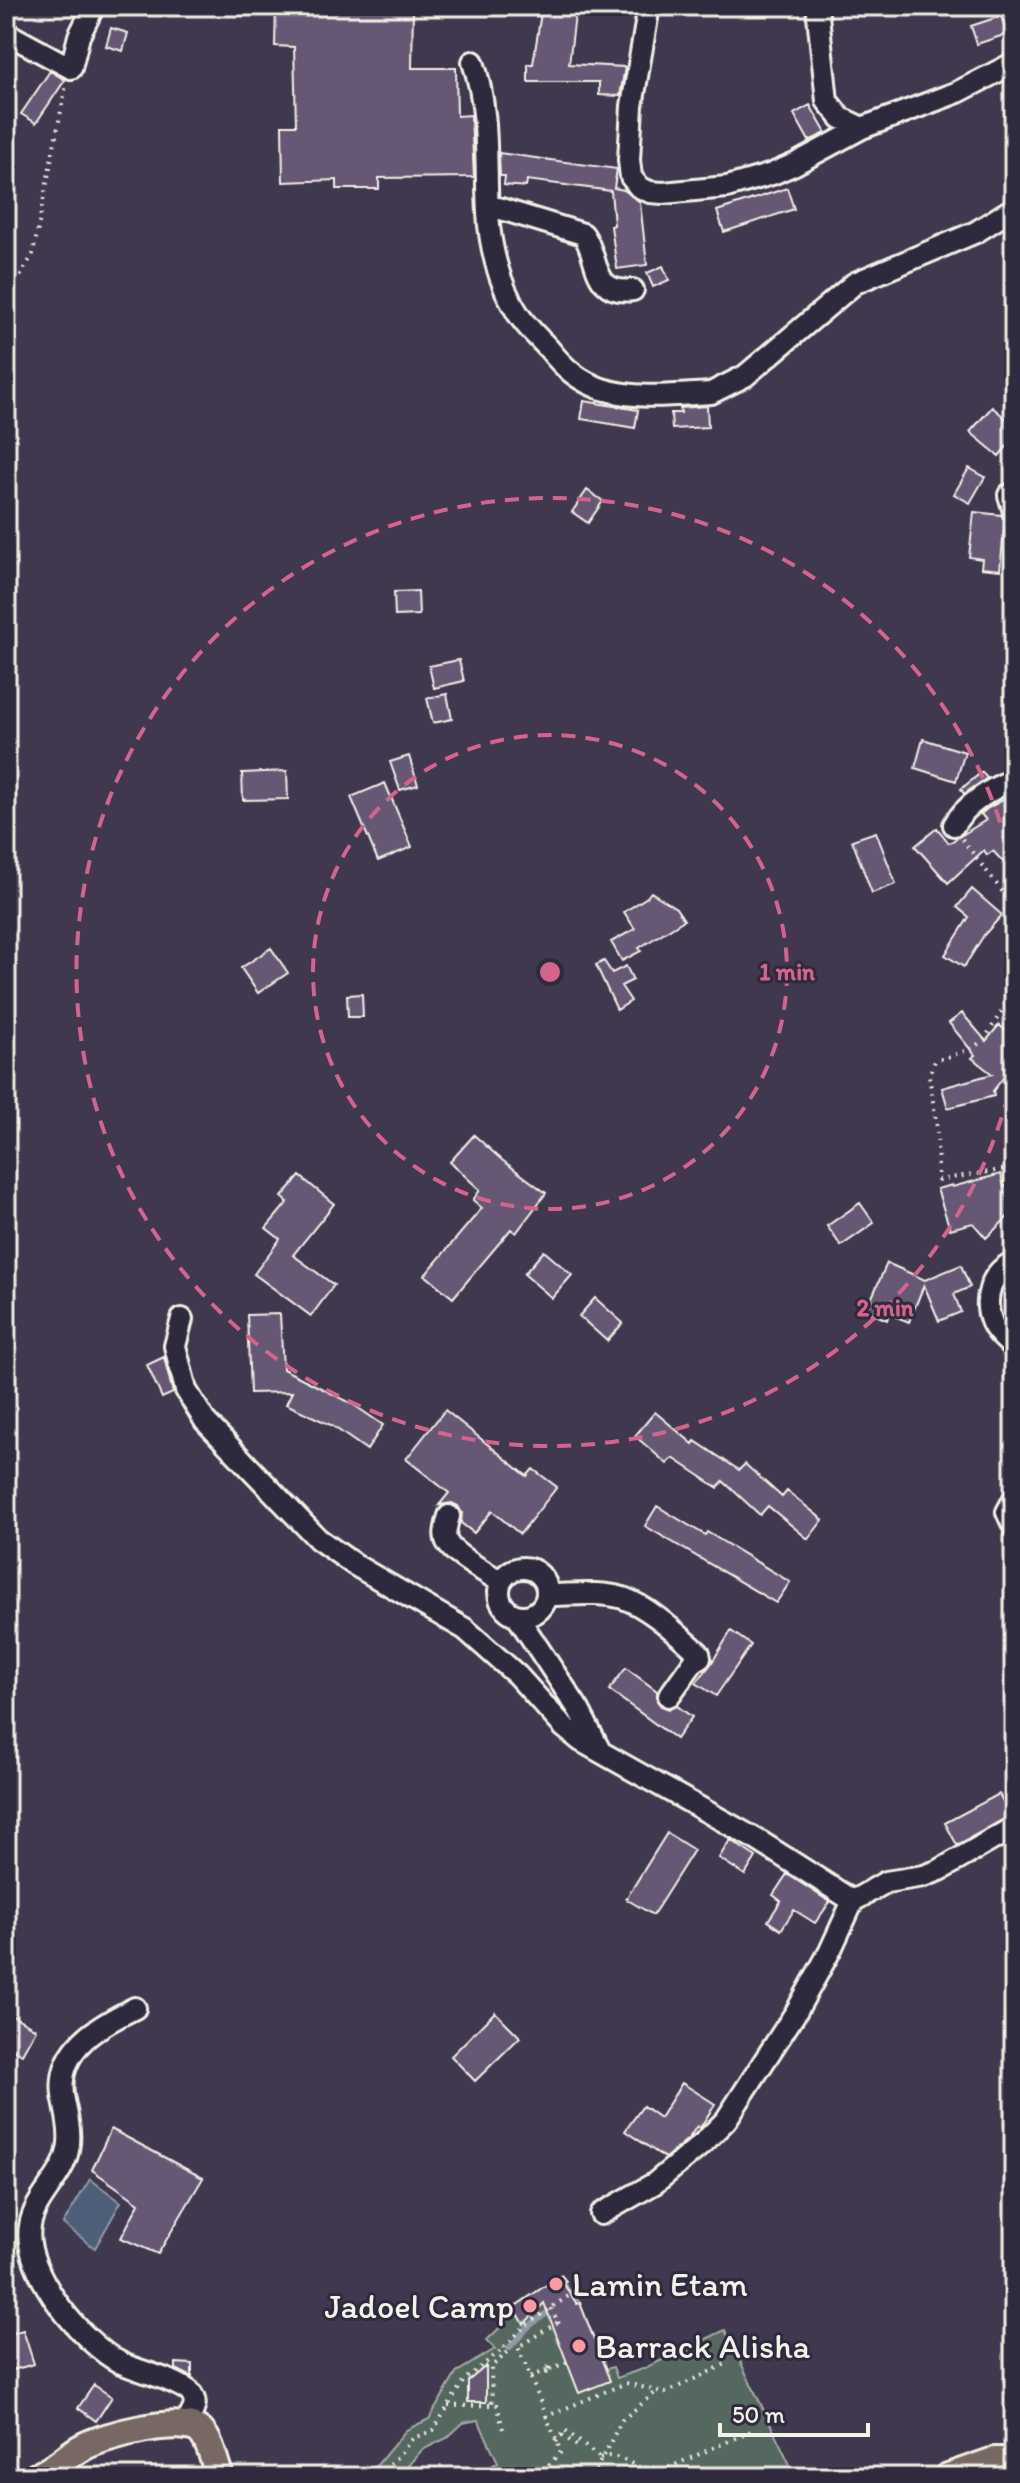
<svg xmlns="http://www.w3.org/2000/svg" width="1020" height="2483" viewBox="0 0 1020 2483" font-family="Itim,sans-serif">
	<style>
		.green { fill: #556860; stroke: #a4aca4; stroke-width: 2 }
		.water { fill: #4e5e78; stroke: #9099a5; stroke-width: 2 }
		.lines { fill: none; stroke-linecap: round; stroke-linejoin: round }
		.stream { stroke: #9099a5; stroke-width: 6 }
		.building { fill: #665975; stroke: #f4f1e8; stroke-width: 2 }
		.minor-casing { stroke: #f4f1e8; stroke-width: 26 }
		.major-casing { stroke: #f4f1e8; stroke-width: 32 }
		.path { stroke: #f4f1e8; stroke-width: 4; stroke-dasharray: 2 6; stroke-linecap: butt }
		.minor { stroke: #2f2a3d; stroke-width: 20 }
		.major { stroke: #776864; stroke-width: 26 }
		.ring { fill: none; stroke: #d4648c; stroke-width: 4; stroke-dasharray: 14 10 }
		.poi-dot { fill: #ff9aa2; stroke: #2f2a3d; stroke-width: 3 }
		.labels { text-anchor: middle; stroke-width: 6; stroke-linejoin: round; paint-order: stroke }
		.poi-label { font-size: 34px; fill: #f4f1e8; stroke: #2f2a3d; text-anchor: start }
		.centre { fill: #d4648c; stroke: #2f2a3d; stroke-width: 4 }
		.ring-label { font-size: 24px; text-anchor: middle; font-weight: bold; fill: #d4648c; stroke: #2f2a3d; stroke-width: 6; stroke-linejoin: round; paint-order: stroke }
	</style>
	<rect width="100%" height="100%" fill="#40384e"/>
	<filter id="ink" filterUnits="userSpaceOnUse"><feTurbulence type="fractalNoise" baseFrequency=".0125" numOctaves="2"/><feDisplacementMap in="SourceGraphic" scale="16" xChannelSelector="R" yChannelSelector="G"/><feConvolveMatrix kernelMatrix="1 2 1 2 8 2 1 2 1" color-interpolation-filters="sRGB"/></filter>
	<g filter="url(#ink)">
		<path class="green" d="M 559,2277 L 580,2303 L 606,2369 L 613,2367 L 617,2378 L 645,2368 L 725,2330 L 796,2477 L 484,2477 L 481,2472 L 498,2462 L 478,2420 L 463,2423 L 447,2438 L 422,2450 L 398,2477 L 367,2477 L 406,2430 L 429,2419 L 457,2372 L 495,2349 L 487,2340 L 516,2312 L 514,2307 Z"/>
		<path class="water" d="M 90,2179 L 121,2202 L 95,2248 L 63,2224 Z"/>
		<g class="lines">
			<path class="stream" d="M 509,2348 L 529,2326 L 547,2313"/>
		</g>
		<path class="building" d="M 276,6 L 413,6 L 412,68 L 456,68 L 457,116 L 471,115 L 474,177 L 379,178 L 379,189 L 337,189 L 337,180 L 283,182 L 282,125 L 296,125 L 294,47 L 275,46 Z
			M 542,6 L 576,7 L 569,64 L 625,67 L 620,96 L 599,95 L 599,82 L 528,82 L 528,64 L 533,64 Z
			M 1001,16 L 1007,34 L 977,44 L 971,26 Z
			M 111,28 L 128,33 L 123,51 L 106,46 Z
			M 50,71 L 65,80 L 36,123 L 21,114 Z
			M 810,105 L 826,133 L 809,141 L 794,114 Z
			M 499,153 L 617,169 L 614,188 L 624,190 L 640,202 L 647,265 L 617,269 L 611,226 L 614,225 L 611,191 L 527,180 L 526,187 L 504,185 L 505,176 L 500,176 Z
			M 787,188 L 794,209 L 724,232 L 717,211 Z
			M 663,266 L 669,280 L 653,287 L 647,273 Z
			M 584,401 L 638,410 L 635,428 L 581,419 Z
			M 707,406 L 708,427 L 672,429 L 671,413 L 681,413 L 680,408 Z
			M 992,407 L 1014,425 L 1014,438 L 999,456 L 970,432 Z
			M 969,468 L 985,477 L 970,503 L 954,494 Z
			M 587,490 L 603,501 L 588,523 L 572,512 Z
			M 974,512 L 1001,515 L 1005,521 L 1000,570 L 981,568 L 982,559 L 969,557 Z
			M 418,591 L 419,615 L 395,616 L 394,592 Z
			M 459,660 L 464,681 L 434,688 L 429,666 Z
			M 447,694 L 452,719 L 433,723 L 427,698 Z
			M 923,739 L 965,752 L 956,781 L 915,768 Z
			M 409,756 L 418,785 L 400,790 L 390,762 Z
			M 287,771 L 288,799 L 243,800 L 242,773 Z
			M 982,772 L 987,778 L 964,794 L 961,789 Z
			M 385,783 L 412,847 L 378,861 L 351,797 Z
			M 1014,794 L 1014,857 L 1006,865 L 993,851 L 987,855 L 984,850 L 948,883 L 915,846 L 937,828 L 949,843 L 986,820 L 981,814 L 988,808 Z
			M 876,832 L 896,884 L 872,893 L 852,840 Z
			M 972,889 L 1002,915 L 984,935 L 964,967 L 945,955 L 969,917 L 957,907 Z
			M 651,892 L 676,908 L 684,920 L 639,948 L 641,951 L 622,961 L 611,942 L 635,929 L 624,912 L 647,897 Z
			M 271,948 L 288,973 L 258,993 L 241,968 Z
			M 604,961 L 612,973 L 626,966 L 633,980 L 621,986 L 631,1001 L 617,1010 L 596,965 Z
			M 362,994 L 363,1017 L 348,1017 L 347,995 Z
			M 962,1013 L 986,1041 L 999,1025 L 1014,1037 L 1014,1064 L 993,1091 L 994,1096 L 948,1108 L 942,1088 L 992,1074 L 972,1058 L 975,1055 L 949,1023 Z
			M 474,1135 L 502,1160 L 546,1193 L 516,1233 L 511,1229 L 453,1298 L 425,1275 L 482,1208 L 473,1200 L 480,1190 L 450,1162 Z
			M 1001,1174 L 1004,1187 L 1014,1182 L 1014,1211 L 986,1238 L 973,1223 L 950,1229 L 937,1189 L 952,1185 L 952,1187 Z
			M 300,1176 L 334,1204 L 293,1255 L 334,1285 L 311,1316 L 254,1274 L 280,1239 L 266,1228 L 288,1202 L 282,1197 Z
			M 860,1203 L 874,1223 L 841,1246 L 827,1226 Z
			M 544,1251 L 572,1275 L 552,1298 L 524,1274 Z
			M 887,1263 L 925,1280 L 961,1265 L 970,1287 L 954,1294 L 961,1312 L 939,1321 L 924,1285 L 909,1322 L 889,1314 L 887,1320 L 866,1311 Z
			M 595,1298 L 623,1323 L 607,1341 L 579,1316 Z
			M 280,1314 L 283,1369 L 351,1403 L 383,1425 L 367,1450 L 331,1425 L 286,1404 L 292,1392 L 250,1393 L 247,1315 Z
			M 164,1357 L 173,1393 L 162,1398 L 147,1365 Z
			M 445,1410 L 527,1476 L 533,1469 L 557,1487 L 520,1534 L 492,1511 L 474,1533 L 461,1523 L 462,1513 L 458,1506 L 452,1503 L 439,1505 L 449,1493 L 406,1459 Z
			M 655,1412 L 693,1444 L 695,1441 L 739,1470 L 745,1464 L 782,1497 L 787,1491 L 823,1520 L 808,1539 L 768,1506 L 760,1515 L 723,1481 L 718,1488 L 673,1458 L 667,1464 L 635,1436 Z
			M 657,1506 L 705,1535 L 707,1532 L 790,1582 L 776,1603 L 645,1526 Z
			M 731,1631 L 751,1645 L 716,1696 L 696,1683 L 711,1664 Z
			M 626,1668 L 657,1691 L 657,1701 L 661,1706 L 669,1709 L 677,1706 L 692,1717 L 676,1739 L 609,1690 Z
			M 999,1794 L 1011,1815 L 957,1845 L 945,1823 Z
			M 667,1833 L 694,1850 L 653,1915 L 626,1899 Z
			M 730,1840 L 756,1857 L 745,1875 L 719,1858 Z
			M 787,1874 L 830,1902 L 815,1923 L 794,1910 L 781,1930 L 768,1921 L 781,1901 L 773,1895 Z
			M 6,2012 L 36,2029 L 22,2054 L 6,2045 Z
			M 495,2012 L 520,2037 L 475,2081 L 451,2056 Z
			M 682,2083 L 715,2104 L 700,2128 L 697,2126 L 689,2138 L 665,2158 L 625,2131 L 643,2106 L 660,2118 Z
			M 111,2129 L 203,2178 L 158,2254 L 121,2238 L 139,2203 L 92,2170 Z
			M 561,2275 L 566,2281 L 563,2283 L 577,2304 L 580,2303 L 610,2381 L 579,2393 L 544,2303 L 524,2324 L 514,2307 Z
			M 23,2330 L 34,2364 L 9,2371 L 6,2362 L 6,2335 Z
			M 176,2363 L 192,2364 L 192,2377 L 176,2369 Z
			M 486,2366 L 486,2402 L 468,2402 L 468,2381 Z
			M 94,2385 L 112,2397 L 96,2421 L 78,2408 Z"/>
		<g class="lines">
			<defs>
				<path id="minor" d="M 649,6 L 632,106 L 629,160 L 631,177 L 639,187 L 650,192 L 663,193 L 727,187 L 772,174 L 795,164 L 862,128
					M 817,6 L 827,101 L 841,118 L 862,128 L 958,92 L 1014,63
					M 6,33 L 71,68 L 79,36 L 94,6
					M 473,62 C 490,112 485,161 488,213 C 490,247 499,284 517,312 C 525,326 538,337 549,349 C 564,368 579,381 602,389 C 638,400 675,395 711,393 L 745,376 L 855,283 L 976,232 L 1014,208
					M 488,205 L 583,234 C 600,257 590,295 633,290
					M 1009,495 L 1014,512
					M 954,825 C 964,806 994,786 1014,780
					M 1014,1262 C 991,1271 982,1300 992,1323 C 996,1333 1007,1341 1014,1348
					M 182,1319 L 175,1346 L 186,1390 L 205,1421 L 318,1539 L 355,1565 L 465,1629 L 517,1675 L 564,1727 L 581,1741 L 759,1841 L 853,1901
					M 1014,1499 L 1007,1512 L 1014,1527
					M 449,1516 C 447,1524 443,1534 447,1542 C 454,1556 488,1573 501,1582
					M499 1592a24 24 0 1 1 48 0a24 24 0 1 1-48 0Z
					M 548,1595 C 571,1595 600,1591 623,1598 C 651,1608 677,1634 699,1653 L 700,1658 L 694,1661 L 669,1696
					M 517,1616 L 579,1710 L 600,1751
					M 135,2008 C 100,2025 57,2048 63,2095 C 66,2112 72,2133 68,2150 C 63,2178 34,2198 30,2226 C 22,2271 83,2344 121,2363 C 143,2373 169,2377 189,2391 C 200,2404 193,2410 186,2424
					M 601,2214 L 655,2183 L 702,2144 L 726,2120 L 796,2012 L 830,1951 L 853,1901 L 886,1882 L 924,1876 L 940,1870 L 1014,1827"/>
				<path id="major" d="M 36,2477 C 55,2470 66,2456 83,2447 C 102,2436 185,2414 201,2432 C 211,2442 214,2463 220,2477
					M 948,2477 L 994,2461 L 1014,2461"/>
			</defs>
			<use href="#minor" class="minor-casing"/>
			<use href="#major" class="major-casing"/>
			<path class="path" d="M 6,283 L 21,275 L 33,254 L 66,85
				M 962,839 L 1002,891 L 1014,902
				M 1014,934 L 1009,958 L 1009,999 L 984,1040 L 971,1049 L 935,1061 L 929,1075 L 937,1128 L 938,1180 L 1014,1168
				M 558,2322 L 562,2329
				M 549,2367 L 551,2371 L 547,2373 L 545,2368 Z
				M 550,2369 L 568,2362
				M 530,2377 L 546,2370
				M 448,2406 L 492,2405
				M 545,2417 L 626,2383 L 665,2393 L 728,2363
				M 503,2429 L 497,2405 L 492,2405 L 491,2367 L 508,2352 L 504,2347
				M 562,2435 L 577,2446
				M 556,2442 L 565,2430 L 600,2458
				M 600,2458 C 621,2449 638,2475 661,2471 L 756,2429
				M 543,2471 L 561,2452 L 518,2347 L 558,2322 L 551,2308
				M 380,2477 L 413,2438 L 433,2431 L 464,2380 L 498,2353 L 527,2324 L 570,2295
				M 592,2477 L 622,2420 L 656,2392"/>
			<use href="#minor" class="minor"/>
			<use href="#major" class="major"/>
		</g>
	</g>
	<g class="ring">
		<circle cx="550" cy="972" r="237"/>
		<path d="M1014 1071A474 474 0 1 1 1014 873"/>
	</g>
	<g class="poi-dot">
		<circle cx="556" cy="2284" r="8"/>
		<circle cx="530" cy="2306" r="8"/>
		<circle cx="579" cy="2346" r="8"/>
	</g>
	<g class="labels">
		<g class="poi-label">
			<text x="572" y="2296">Lamin Etam</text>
			<text x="514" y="2318" text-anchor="end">Jadoel Camp</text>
			<text x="595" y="2358">Barrack Alisha</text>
		</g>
	</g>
	<circle cx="550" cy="972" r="12" class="centre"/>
	<g class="ring-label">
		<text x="787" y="980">1 min</text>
		<text x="885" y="1316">2 min</text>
	</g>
	<rect width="1020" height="2483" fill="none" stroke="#2f2a3d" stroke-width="32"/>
	<rect x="16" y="16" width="988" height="2451" fill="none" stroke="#f4f1e8" stroke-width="3" filter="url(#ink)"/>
	<path d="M720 2423v12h148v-12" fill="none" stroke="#f4f1e8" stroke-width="4"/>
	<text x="732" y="2423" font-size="24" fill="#f4f1e8" stroke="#2f2a3d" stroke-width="6" paint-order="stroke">50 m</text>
</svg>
